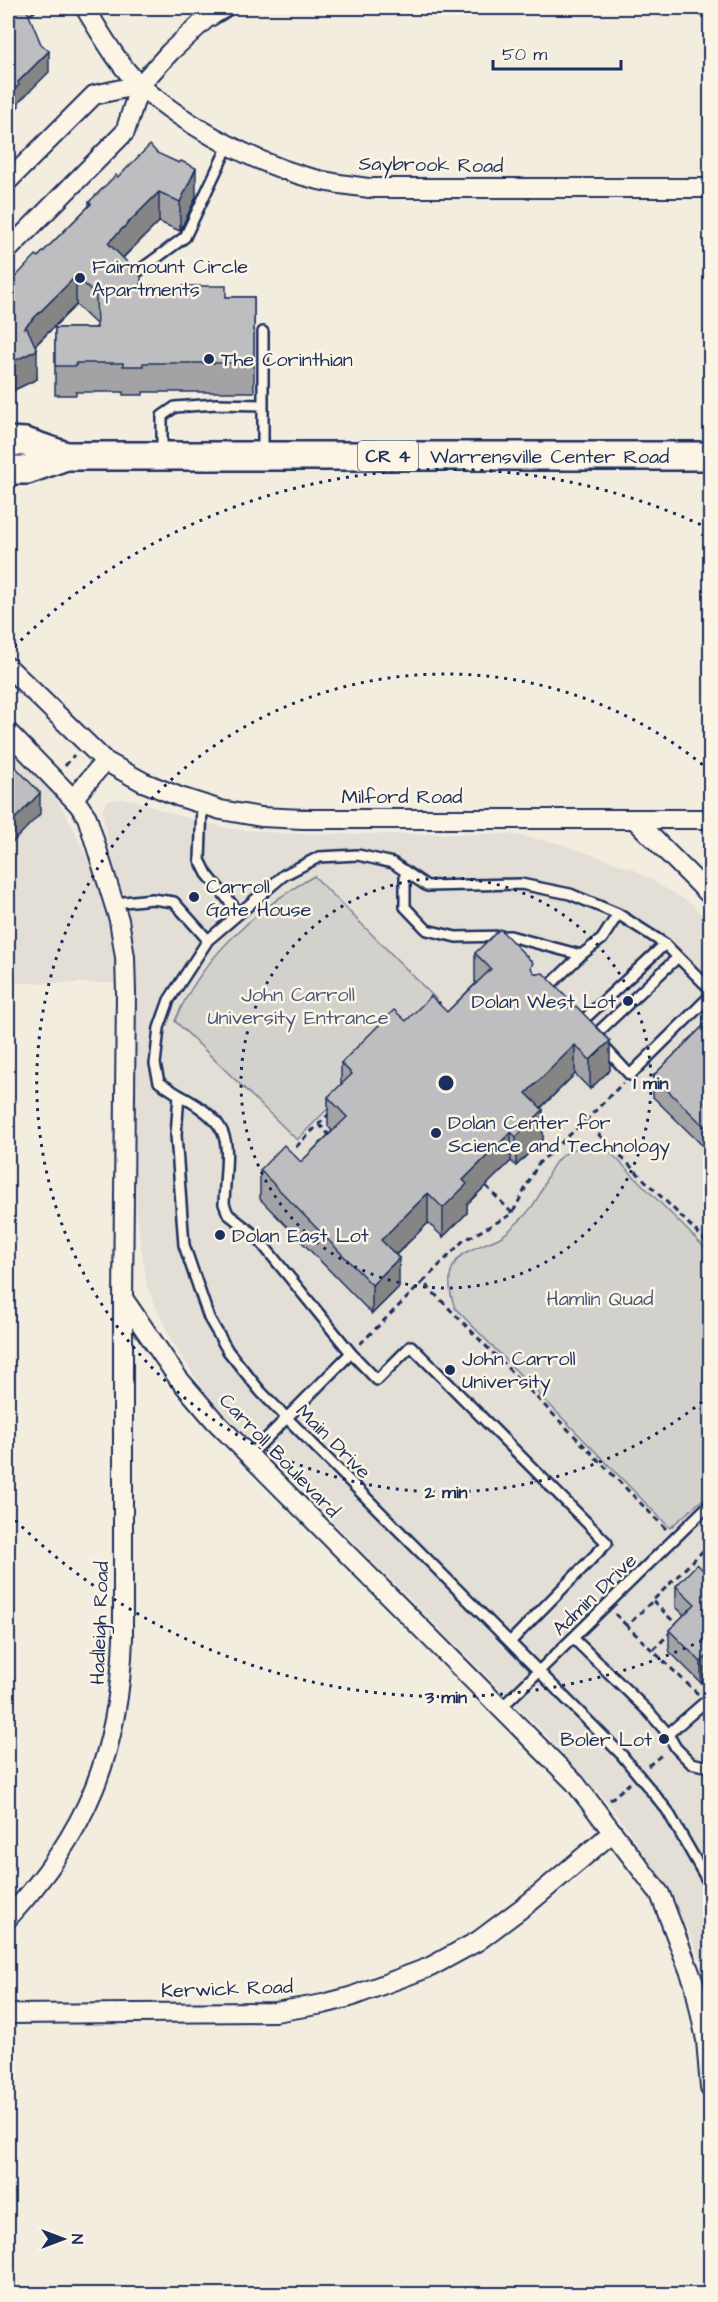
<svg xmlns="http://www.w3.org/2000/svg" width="718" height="2302" viewBox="0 0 718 2302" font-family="'Architects Daughter',sans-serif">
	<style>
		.built { fill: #e3dfd6 }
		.green { fill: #d3d1cc; stroke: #778095; stroke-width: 1.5 }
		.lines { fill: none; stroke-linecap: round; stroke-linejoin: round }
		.lane-casing { stroke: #1b2f5e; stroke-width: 14 }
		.street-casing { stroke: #1b2f5e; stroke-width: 22 }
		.primary-casing { stroke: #1b2f5e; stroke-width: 32 }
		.path { stroke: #1b2f5e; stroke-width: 3; stroke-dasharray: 6 4.5; stroke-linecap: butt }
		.lane { stroke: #fcf5e5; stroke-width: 9 }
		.street { stroke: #fcf5e5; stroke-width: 18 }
		.primary { stroke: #fcf5e5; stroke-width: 27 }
		.wall { fill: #a3a3a5; stroke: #1b2f5e; stroke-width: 1.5 }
		.shaded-wall { fill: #858586; stroke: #1b2f5e; stroke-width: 1.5 }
		.building { fill: #bebec0; stroke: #1b2f5e; stroke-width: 1.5 }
		.ring { fill: none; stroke: #1b2f5e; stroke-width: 3; stroke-dasharray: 3 6 }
		.poi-dot { fill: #1b2f5e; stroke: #fcf5e5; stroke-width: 2 }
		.labels { text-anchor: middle; stroke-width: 5; stroke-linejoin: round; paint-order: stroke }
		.shield { fill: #fcf5e5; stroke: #5e6a86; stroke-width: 1.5 }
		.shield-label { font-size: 18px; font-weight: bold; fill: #1b2f5e }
		.street-label { font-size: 20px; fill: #1b2f5e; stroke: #fcf5e5 }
		.poi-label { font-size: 20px; fill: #1b2f5e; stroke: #fcf5e5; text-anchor: start }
		.park-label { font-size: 20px; fill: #49587a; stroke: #fcf5e5 }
		.centre { fill: #1b2f5e; stroke: #fcf5e5; stroke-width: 3 }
		.ring-label { font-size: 18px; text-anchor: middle; font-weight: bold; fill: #1b2f5e; stroke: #fcf5e5; stroke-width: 5; stroke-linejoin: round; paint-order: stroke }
	</style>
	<rect width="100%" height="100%" fill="#f3ede0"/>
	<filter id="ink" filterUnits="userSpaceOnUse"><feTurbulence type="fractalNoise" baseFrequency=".0167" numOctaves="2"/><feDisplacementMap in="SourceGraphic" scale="12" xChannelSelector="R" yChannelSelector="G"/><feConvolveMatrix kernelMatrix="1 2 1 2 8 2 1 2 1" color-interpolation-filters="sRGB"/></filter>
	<g filter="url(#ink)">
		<path class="built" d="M 8,744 L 50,788 L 71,823 L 93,871 L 107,912 L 114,948 L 115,983 L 8,983 Z
			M 117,799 L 133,799 L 172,814 L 230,829 L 297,834 L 512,834 L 561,844 L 633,869 L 692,904 L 710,923 L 710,1993 L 707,1977 L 689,1932 L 649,1860 L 610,1805 L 547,1736 L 209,1398 L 172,1342 L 147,1287 L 136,1210 L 136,962 L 132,936 L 111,856 L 102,811 L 107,801 Z"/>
		<path class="green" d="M 314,876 L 436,999 L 297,1140 L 175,1021 C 201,958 256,909 314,876 Z
			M 593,1144 L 611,1153 L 710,1253 L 710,1493 L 670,1528 L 455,1308 C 449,1292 446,1274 457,1260 C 465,1249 491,1243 502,1236 C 511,1230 519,1221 526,1214 C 555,1183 538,1154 593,1144 Z"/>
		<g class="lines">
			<defs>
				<path id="lane" d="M 8,18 L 30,8
					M 136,273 L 185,237 L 229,144
					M 263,453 L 263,332
					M 162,454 L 162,416 L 175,407 L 216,404 L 263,405
					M 202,805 L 200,860 L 207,874 L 239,913
					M 405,871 L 405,907 L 427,930 L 456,937 L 510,936 L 581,955 L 602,939 L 618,914
					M 115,903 L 152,899 L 174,902 L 208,940
					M 678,957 L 594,1036 L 630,1075 L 710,996
					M 710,989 L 665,944 L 618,914 L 570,894 L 521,884 L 427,886 L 393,863 L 358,855 L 319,857 L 284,875 L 208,940 L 169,1000 L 159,1028 L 155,1064 L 159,1082 L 179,1095 L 176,1135 L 184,1245 L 209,1318 L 228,1351 L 261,1392 L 621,1754 L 667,1810 L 710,1885
					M 544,991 L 581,955
					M 579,1024 L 665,944
					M 179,1095 C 239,1127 226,1143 224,1204 L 228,1214 L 255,1235 L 351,1353
					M 249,1456 L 351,1353 L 377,1380 L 411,1346 L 607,1543 L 510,1642
					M 574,1639 L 649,1712 L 668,1734 L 676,1748 L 691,1763 L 704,1766 L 710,1763
					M 501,1708 L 710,1504
					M 668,1734 L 705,1702 L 710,1700"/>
				<path id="street" d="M 85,8 C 100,32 120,68 141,86 C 186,126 261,167 319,180 C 336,184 353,186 369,188 L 710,188
					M 8,181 L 94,95 L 140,85
					M 8,250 L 125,132 L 140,85 L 170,52 L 206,19 L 224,8
					M 8,667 L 105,761 L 143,782 L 180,797 L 221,810 L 261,817 L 303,819 L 710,819
					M 8,732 L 78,804 L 87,817 L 119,920 L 125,957 L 126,993 L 123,1298 L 178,1378 L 214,1420 L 575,1783 L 660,1894 L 694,1983 L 706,2040 L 710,2088
					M 73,799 L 105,761
					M 634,819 L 710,895
					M 8,1918 C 87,1833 119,1754 123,1638 L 123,1298
					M 8,2014 L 275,2012 L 323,2004 L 350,1997 L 430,1967 L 478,1941 L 530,1902 L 613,1832"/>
				<g id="primary">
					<path id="s1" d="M 8,441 L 25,442 L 66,456 L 710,456"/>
					<path d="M 8,470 L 27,470 L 66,456"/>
				</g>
			</defs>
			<use href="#lane" class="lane-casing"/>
			<use href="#street" class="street-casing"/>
			<use href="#primary" class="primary-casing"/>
			<path class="path" d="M 65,766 L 74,755
				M 436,1006 L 443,999
				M 585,1121 L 623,1083
				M 319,1124 L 330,1136
				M 296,1147 L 331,1112
				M 486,1186 L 512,1213
				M 360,1344 L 423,1282
				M 666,1529 L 423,1282 L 463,1241 L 512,1214 L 538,1164 L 585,1121 L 710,1245
				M 705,1550 L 710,1557
				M 653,1601 L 677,1625
				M 615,1614 L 627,1626
				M 653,1650 L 671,1632
				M 698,1694 L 627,1626 L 710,1544
				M 648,1766 L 664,1753
				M 610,1800 L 630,1783"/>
			<use href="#lane" class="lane"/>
			<use href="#street" class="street"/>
			<use href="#primary" class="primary"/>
		</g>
		<path class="wall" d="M 118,177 L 196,197 L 180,231 L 159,222 L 123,258 L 141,286 L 226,297 L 254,297 L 254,392 L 143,392 L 143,395 L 123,395 L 123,392 L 76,392 L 76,395 L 55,395 L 55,328 L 96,328 L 96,324 L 76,305 L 35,346 L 37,379 L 8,393 L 8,285 L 38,257 L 89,206 L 89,202 Z
			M 475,953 L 533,973 L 567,1007 L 610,1070 L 590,1089 L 575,1074 L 541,1108 L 543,1139 L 516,1166 L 511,1161 L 467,1204 L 467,1213 L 443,1237 L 428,1223 L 396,1255 L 399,1287 L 372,1314 L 260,1199 L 260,1170 L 301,1162 L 332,1131 L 328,1126 L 328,1097 L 341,1085 L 341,1063 L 406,1021 L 447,1012 L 476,983 L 475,982 Z
			M 711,1018 L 711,1154 L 653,1097 L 653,1076 Z
			M 711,1578 L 711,1673 L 701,1683 L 669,1651 L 669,1630 L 684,1615 L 676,1607 L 676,1586 Z"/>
		<path class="shaded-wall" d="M 49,51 L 49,72 L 19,102 L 19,106 L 8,117 L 8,96 L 18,82 Z
			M 196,168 L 196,197 L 180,231 L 180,202 Z
			M 159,192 L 159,222 L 108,272 L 108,243 Z
			M 76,276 L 76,305 L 24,356 L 37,350 L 37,379 L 8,393 L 8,364 L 24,328 Z
			M 40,793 L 40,814 L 8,847 L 8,826 Z
			M 610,1041 L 610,1070 L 590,1089 L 590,1060 Z
			M 575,1045 L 575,1074 L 526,1122 L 526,1093 Z
			M 543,1110 L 543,1139 L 516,1166 L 516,1137 Z
			M 511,1132 L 511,1161 L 467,1204 L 467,1213 L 443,1237 L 443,1208 L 463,1180 Z
			M 428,1193 L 428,1223 L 381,1269 L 381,1240 Z
			M 399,1258 L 399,1287 L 372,1314 L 372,1285 Z
			M 711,1652 L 711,1673 L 701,1683 L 701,1662 Z"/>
		<path class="building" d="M 11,8 L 26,8 L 41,44 L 49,51 L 18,82 L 19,85 L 8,96 L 8,9 Z
			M 150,145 L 157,153 L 179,163 L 181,161 L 196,168 L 180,202 L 159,192 L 108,243 L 141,276 L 141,286 L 226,286 L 226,297 L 254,297 L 254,363 L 143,363 L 143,366 L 123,366 L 123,363 L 76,363 L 76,366 L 55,366 L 55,328 L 97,328 L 96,295 L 76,276 L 24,328 L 27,328 L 37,350 L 8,364 L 8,285 L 36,255 L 38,257 L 91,204 L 89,202 L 116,175 L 118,177 Z
			M 8,759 L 40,793 L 8,826 Z
			M 500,929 L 533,963 L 531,967 L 533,972 L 537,974 L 543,973 L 567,997 L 564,1003 L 567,1007 L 572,1009 L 576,1006 L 610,1041 L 590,1060 L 575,1045 L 526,1093 L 543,1110 L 516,1137 L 511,1132 L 463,1180 L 467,1184 L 443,1208 L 428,1193 L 381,1240 L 399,1258 L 372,1285 L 260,1170 L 284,1145 L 301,1162 L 347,1117 L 328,1097 L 352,1074 L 341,1063 L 394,1010 L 406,1021 L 431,996 L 447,1012 L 491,969 L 475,953 Z
			M 711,1018 L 711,1133 L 653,1076 Z
			M 697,1564 L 711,1578 L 711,1652 L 701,1662 L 669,1630 L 695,1604 L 676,1586 Z"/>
	</g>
	<g class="ring">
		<circle cx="446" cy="1083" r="205"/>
		<path d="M709 1396A409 409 0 1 1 709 770"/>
		<path d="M710 1637A614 614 0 0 1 8 1513M8 653A614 614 0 0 1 710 529"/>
	</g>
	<g class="poi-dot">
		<circle cx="80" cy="278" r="6"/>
		<circle cx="209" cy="359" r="6"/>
		<circle cx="194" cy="897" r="6"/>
		<circle cx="628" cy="1001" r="6"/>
		<circle cx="436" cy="1133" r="6"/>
		<circle cx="220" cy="1235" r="6"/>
		<circle cx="450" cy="1370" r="6"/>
		<circle cx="664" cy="1739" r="6"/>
	</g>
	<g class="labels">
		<rect class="shield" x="358" y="441" width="60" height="30" rx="4.5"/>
		<g class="shield-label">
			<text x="388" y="462">CR 4</text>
		</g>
		<g class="street-label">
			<text transform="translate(431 164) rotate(1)" y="7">Saybrook Road</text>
			<text dy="7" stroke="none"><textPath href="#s1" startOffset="544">Warrensville Center Road</textPath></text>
			<text x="402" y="803">Milford Road</text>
			<text transform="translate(334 1441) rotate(45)" y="7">Main Drive</text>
			<text transform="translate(280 1455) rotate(46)" y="7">Carroll Boulevard</text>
			<text transform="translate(594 1594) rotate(-44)" y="7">Admin Drive</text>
			<text transform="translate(99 1623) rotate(-88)" y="7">Hadleigh Road</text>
			<text transform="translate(227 1988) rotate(-2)" y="7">Kerwick Road</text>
		</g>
		<g class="poi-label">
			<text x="92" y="273">Fairmount Circle<tspan x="92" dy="23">Apartments</tspan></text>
			<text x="221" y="366">The Corinthian</text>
			<text x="206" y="893">Carroll<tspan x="206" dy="23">Gate House</tspan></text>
			<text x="616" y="1008" text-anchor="end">Dolan West Lot</text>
			<text x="448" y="1129">Dolan Center for<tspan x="448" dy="23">Science and Technology</tspan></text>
			<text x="232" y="1242">Dolan East Lot</text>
			<text x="462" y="1365">John Carroll<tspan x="462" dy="23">University</tspan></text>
			<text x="652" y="1746" text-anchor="end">Boler Lot</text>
		</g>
		<g class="park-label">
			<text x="298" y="1001">John Carroll<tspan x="298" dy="23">University Entrance</tspan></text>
			<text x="600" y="1305">Hamlin Quad</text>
		</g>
	</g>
	<circle cx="446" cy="1083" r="9" class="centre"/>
	<g class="ring-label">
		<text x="651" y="1089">1 min</text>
		<text x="446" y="1498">2 min</text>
		<text x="446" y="1703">3 min</text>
	</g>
	<rect width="718" height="2302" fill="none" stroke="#fcf5e5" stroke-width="30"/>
	<rect x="15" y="15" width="688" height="2272" fill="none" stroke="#1b2f5e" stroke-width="2" filter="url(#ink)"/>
	<g transform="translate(63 2239) rotate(90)" stroke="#fcf5e5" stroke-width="4.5" paint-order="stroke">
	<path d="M0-4.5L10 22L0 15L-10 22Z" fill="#1b2f5e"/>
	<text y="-9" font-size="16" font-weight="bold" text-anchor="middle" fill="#1b2f5e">N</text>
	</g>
	<path d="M493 60v9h128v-9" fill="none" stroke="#1b2f5e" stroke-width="3"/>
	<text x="502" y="60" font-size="18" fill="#1b2f5e" stroke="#fcf5e5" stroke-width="4.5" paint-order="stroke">50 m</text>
</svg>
